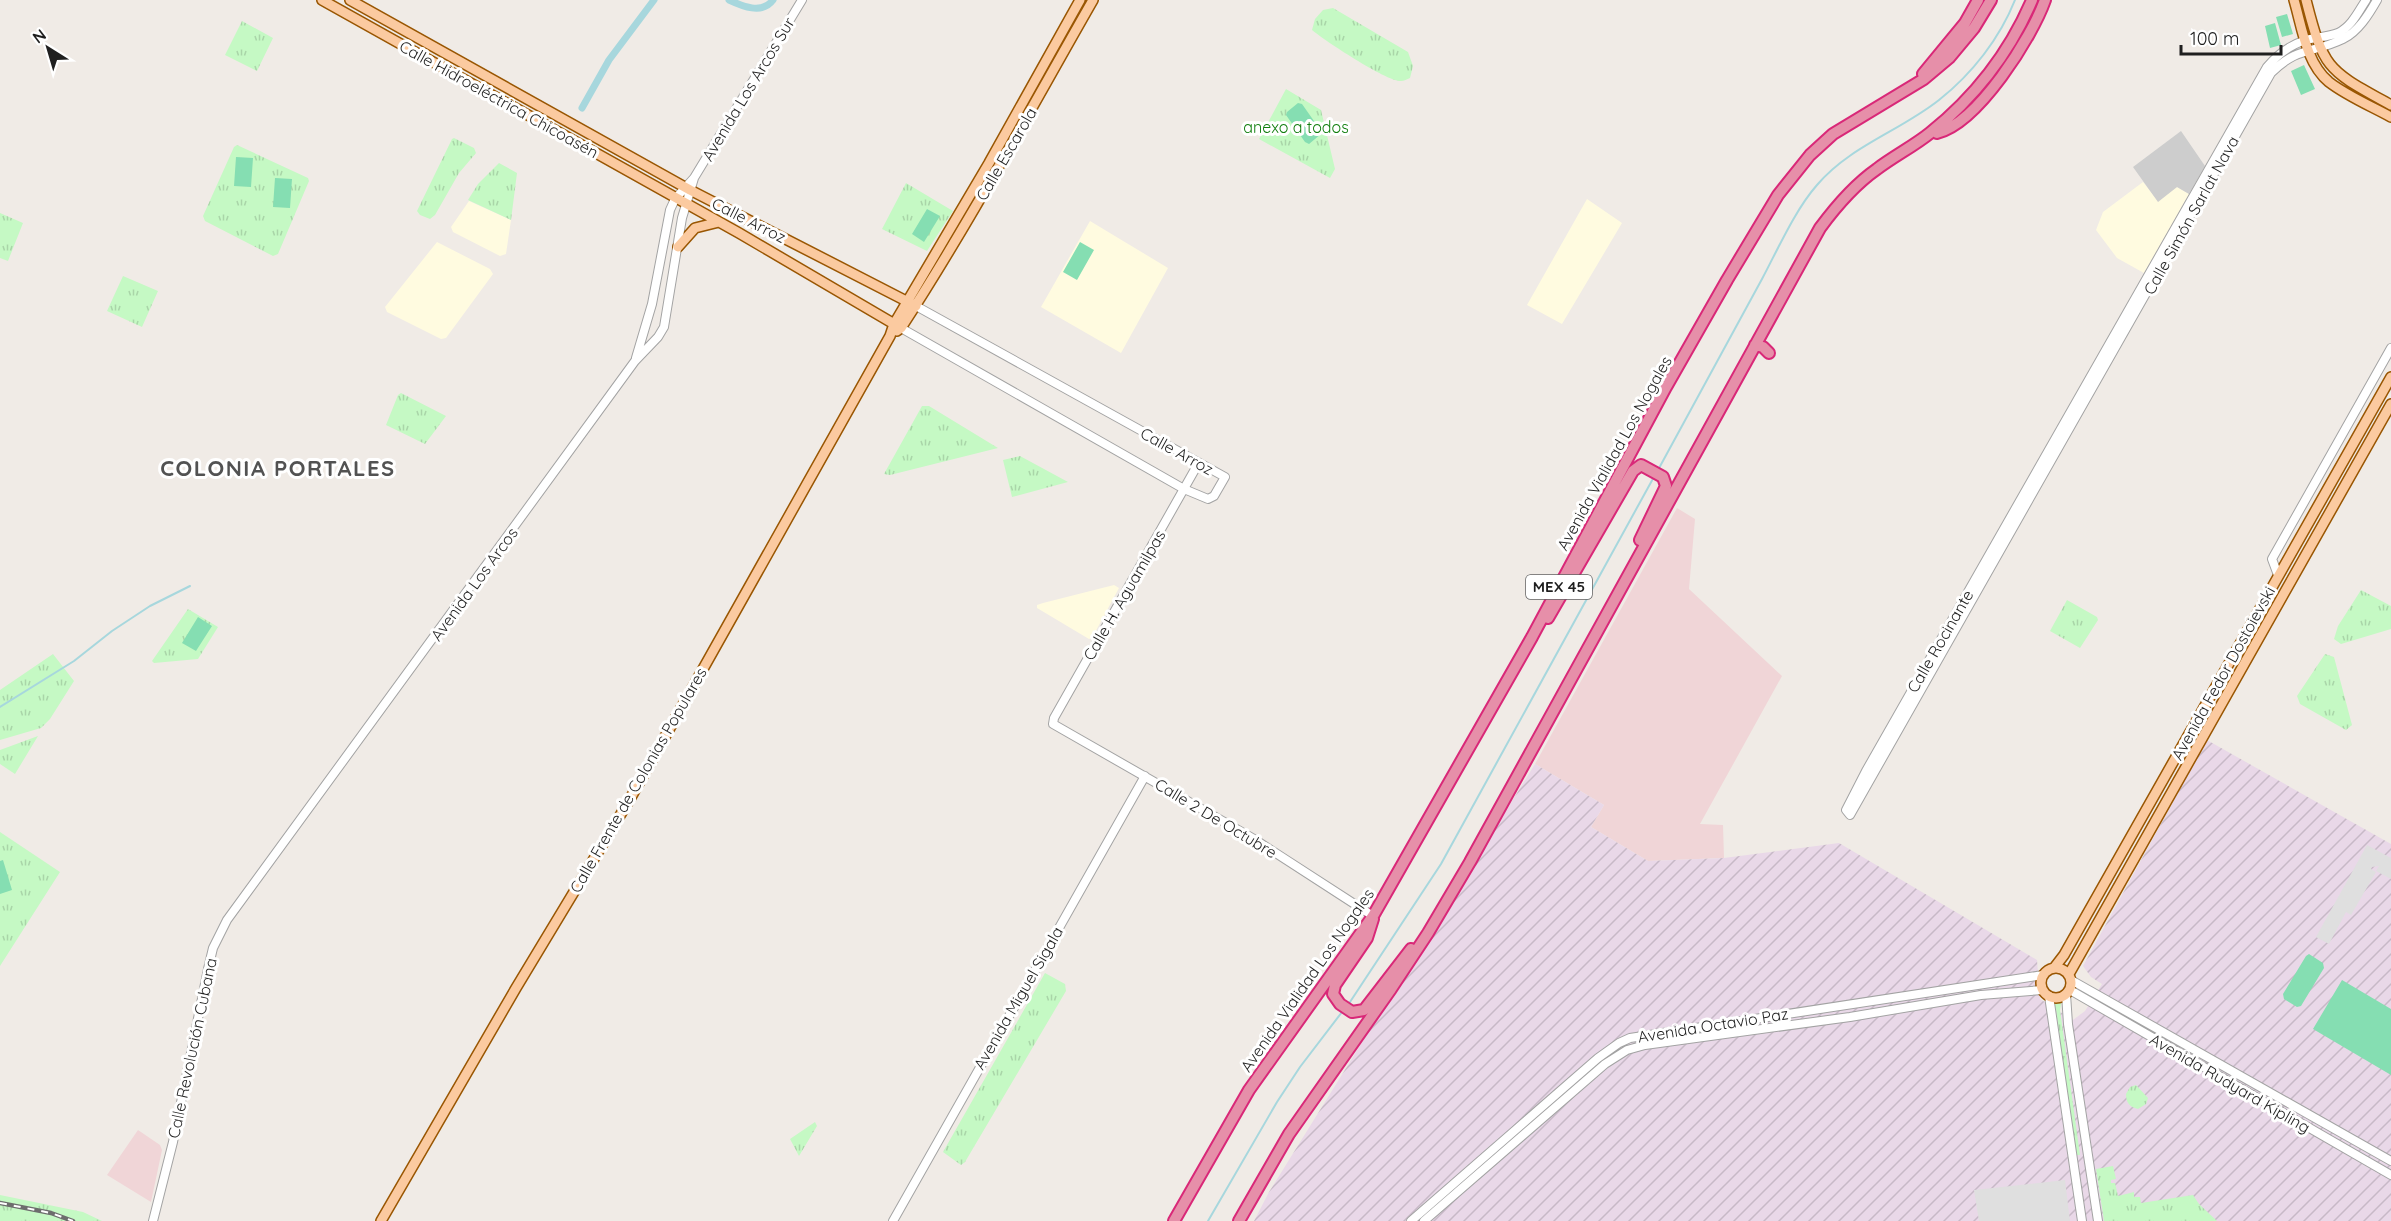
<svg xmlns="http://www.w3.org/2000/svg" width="2391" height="1221" viewBox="0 0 2391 1221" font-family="Quicksand,sans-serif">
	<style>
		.commercial { fill: #f0d5d7 }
		.industrial { fill: url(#industrial-furrows) }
		.education { fill: #fffbe0 }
		.religious { fill: #cdcdcd }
		.park { fill: url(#park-tufts) }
		.pitch { fill: #85deb2 }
		.parking { fill: #dfdfdf }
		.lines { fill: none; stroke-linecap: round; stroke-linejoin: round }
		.stream { stroke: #a7d7dd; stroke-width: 2 }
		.canal { stroke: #a7d7dd; stroke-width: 7 }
		.minor-casing { stroke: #a3a3a3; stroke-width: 10 }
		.major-casing { stroke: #995602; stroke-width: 12 }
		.highway-casing { stroke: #d92878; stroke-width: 14 }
		.minor { stroke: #fff; stroke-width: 8 }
		.major { stroke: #fbcaa0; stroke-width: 9 }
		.highway { stroke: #e68fa9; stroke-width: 10 }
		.rail-casing { stroke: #6d6d6d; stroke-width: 4.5 }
		.rail { stroke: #fff; stroke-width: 2; stroke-dasharray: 7; stroke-linecap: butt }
		.labels { text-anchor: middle; stroke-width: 6; stroke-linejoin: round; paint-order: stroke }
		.shield { fill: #fff; stroke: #626262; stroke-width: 1.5 }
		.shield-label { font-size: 15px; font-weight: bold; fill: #1f1f1f }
		.street-label { font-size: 16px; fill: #1f1f1f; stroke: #fff }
		.park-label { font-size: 16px; fill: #107e0d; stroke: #fff }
		.district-label { font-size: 22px; font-weight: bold; letter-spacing: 1.5px; fill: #525252; stroke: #fff }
	</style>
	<defs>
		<pattern id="industrial-furrows" width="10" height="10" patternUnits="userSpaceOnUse" patternTransform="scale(1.5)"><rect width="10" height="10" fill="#e9d8e8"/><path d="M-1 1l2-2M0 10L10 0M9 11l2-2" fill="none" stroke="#c7b9c7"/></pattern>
		<pattern id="park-tufts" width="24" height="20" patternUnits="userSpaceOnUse" patternTransform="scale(1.5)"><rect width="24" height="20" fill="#c5f9c4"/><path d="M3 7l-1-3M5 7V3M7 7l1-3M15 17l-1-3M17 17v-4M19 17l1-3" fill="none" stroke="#a9d5a8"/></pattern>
	</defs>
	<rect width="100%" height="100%" fill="#f0ebe6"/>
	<path class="commercial" d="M 1677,508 L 1695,519 L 1689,589 L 1782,676 L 1700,824 L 1723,825 L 1724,858 L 1648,861 L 1591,827 L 1604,805 L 1535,764 Z
		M 138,1130 L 160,1145 L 162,1150 L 151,1202 L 107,1175 Z"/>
	<path class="industrial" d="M 2207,740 L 2391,844 L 2391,1221 L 1254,1221 L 1269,1192 L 1535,764 L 1604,805 L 1591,827 L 1648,861 L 1724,858 L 1839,843 L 2037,960 L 2040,999 L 2073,1020 L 2085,1011 L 2102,984 L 2091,977 L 2083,966 Z"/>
	<path class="education" d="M 2143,182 L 2158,201 L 2177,187 L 2189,194 L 2144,273 L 2117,258 L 2096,230 L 2103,212 Z
		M 1587,199 L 1622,223 L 1562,324 L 1527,305 Z
		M 469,201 L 511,220 L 506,254 L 500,256 L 453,232 L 451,227 Z
		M 1090,221 L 1168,268 L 1121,353 L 1041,307 Z
		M 437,242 L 490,269 L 493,274 L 446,338 L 441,339 L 387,312 L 385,307 Z
		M 1114,585 L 1119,588 L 1092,638 L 1089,639 L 1037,608 L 1037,605 L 1043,603 Z"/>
	<path class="religious" d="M 2181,131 L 2205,166 L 2189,194 L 2177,187 L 2158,202 L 2133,167 Z"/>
	<path class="park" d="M 1333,8 L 1408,52 L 1413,66 L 1410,78 C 1407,79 1404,81 1401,81 C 1387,82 1324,40 1312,30 L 1315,19 L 1323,10 Z
		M 242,21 L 273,38 L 257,71 L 225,55 Z
		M 1286,89 L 1321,110 L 1335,169 L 1330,178 L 1259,139 Z
		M 454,138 L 474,148 L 476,153 L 459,173 L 435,215 L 430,219 L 420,215 L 417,211 L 452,139 Z
		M 237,145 L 308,178 L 309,181 L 278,254 L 273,256 L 205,221 L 203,216 L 234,147 Z
		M 499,163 L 517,173 L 511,220 L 468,200 L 478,184 Z
		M 906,183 L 953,211 L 927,251 L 882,229 Z
		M 0,213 L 23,223 L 8,261 L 0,258 Z
		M 123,276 L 158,291 L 142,327 L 107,311 Z
		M 401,393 L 446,416 L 425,444 L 386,425 L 398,395 Z
		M 922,406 L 929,406 L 998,448 L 890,475 L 884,474 Z
		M 1020,456 L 1068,482 L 1012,497 L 1003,460 Z
		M 2361,590 L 2391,606 L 2391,629 L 2341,644 L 2334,639 L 2338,626 Z
		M 2067,600 L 2097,617 L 2098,620 L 2080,648 L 2050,631 Z
		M 188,609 L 218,627 L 198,659 L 154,663 L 152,661 Z
		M 53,654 L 74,681 L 50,719 L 41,728 L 0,740 L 0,690 Z
		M 2325,654 L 2334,657 L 2352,725 L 2346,730 L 2300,704 L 2297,696 Z
		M 38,736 L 15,774 L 0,764 L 0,750 Z
		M 0,832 L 60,872 L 0,966 Z
		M 1045,973 L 1065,984 L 1066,991 L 965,1162 L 961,1165 L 943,1152 Z
		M 2051,999 L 2062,999 L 2060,1010 L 2080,1155 L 2076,1155 L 2056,1010 Z
		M 2136,1085 L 2148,1098 L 2146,1104 L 2138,1109 C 2129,1107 2126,1102 2126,1094 L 2130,1087 Z
		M 815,1122 L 817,1126 L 799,1156 L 790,1139 Z
		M 2113,1166 L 2116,1179 L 2111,1180 L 2111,1183 L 2115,1183 L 2118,1196 L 2134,1192 L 2134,1197 L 2140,1197 L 2141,1203 L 2193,1195 L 2199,1204 L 2217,1221 L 2104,1221 L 2096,1169 Z
		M 0,1195 L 83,1212 L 102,1221 L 0,1221 Z"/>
	<path class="pitch" d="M 2287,14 L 2293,34 L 2282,37 L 2276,17 Z
		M 2275,23 L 2281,45 L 2270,48 L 2265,26 Z
		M 2304,65 L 2315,89 L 2301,95 L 2291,71 Z
		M 1298,103 L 1302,104 L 1321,131 L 1321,134 L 1309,144 L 1305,142 L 1286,115 L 1287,112 Z
		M 236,157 L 253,158 L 251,187 L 234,186 Z
		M 275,178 L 292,179 L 290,208 L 273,207 Z
		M 927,209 L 940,216 L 924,242 L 912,234 Z
		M 1080,242 L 1094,250 L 1077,280 L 1063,272 Z
		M 198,617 L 212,626 L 196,651 L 182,643 Z
		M 3,860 L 12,890 L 0,894 L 0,861 Z
		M 2309,954 L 2323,963 L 2324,968 L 2301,1006 L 2297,1007 L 2284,999 L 2283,994 L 2306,956 Z
		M 2342,980 L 2391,1009 L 2391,1075 L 2313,1029 Z"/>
	<path class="parking" d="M 2367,845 L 2391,858 L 2391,879 L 2376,871 L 2379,866 L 2372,867 L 2371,869 L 2376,872 L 2351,915 L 2346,912 L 2329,944 L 2316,937 Z
		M 2065,1180 L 2070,1221 L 1979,1221 L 1974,1190 Z"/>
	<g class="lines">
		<path class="stream" d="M 1658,470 C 1692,407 1727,343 1762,279 C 1778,249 1795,210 1817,185 C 1850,146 1900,131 1939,100 C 1972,74 2000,38 2015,0
			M 0,707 L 74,661 L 112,631 L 150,606 L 190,586
			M 1348,1005 L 1441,864 L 1655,475
			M 1208,1221 L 1277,1102 L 1300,1067 L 1342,1012"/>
		<path class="canal" d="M 729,0 C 742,6 762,15 773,0
			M 582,108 L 609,60 L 654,0"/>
		<defs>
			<path id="minor" d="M 2366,0 C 2358,12 2352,26 2338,33 C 2328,37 2316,37 2306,40 C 2290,45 2277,55 2267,67 L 1866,771 L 1846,810 L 1850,815 L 2271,73 C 2298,46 2312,54 2343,39 C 2358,32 2369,14 2377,0
				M 901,328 L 1184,489 L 1208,499 L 1214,496 L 1225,477 L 916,306
				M 636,358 L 652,304 L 670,210 L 675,199 L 694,178 L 802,0
				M 1198,464 L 1054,718 L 1053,724 L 1254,839 L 1373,916
				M 2278,575 L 2272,559 L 2391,348
				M 2071,980 L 2391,1161
				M 2070,990 L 2391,1175
				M 2066,994 L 2068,1024 L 2098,1221
				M 2049,996 L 2082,1221
				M 153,1221 L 173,1142 L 208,969 L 213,948 L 227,920 L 635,361 L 658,337 L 664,327 L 682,218 L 694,178
				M 893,1221 L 1145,776
				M 1411,1221 L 1598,1058 L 1619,1043 L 1630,1038 L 2043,975
				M 1424,1221 L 1605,1064 L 1627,1050 L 1645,1045 L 1850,1017 L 1981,995 L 2042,990"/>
			<path id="major" d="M 322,0 L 739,233 L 901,328
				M 350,0 L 690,190 L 916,306
				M 2294,0 C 2302,27 2306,63 2329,82 C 2347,96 2371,106 2391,117
				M 2306,0 C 2324,71 2328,70 2391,105
				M 678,247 L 695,228 L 719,222
				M 897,331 L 901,328 C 970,222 1030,110 1093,0
				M2041 983a15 15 0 1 1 30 0a15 15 0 1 1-30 0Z
				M 2054,968 L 2064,955 L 2391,377
				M 2069,974 L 2391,404
				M 381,1221 L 516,988 L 630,799 L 890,336 L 894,324 L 989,163 L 1080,0"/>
			<path id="highway" d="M 1923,74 L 1965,23 L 1978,0
				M 1937,133 C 1978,123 2032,37 2045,0
				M 1755,345 L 1763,347 L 1769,353
				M 1548,618 L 1633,471 L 1641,465 L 1663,477 L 1666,486 L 1640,540
				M 1373,919 L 1367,938 L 1335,985 L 1333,994 L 1340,1004 L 1352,1012 L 1364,1010 L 1411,949
				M 1174,1221 L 1249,1090 L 1373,916 L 1532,637 L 1666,387 L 1727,280 L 1778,195 L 1810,155 L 1833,134 L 1924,79 L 1949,58 L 1974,28 L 1991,0
				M 1239,1221 L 1289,1134 L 1391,989 L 1428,933 L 1470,862 L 1820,228 C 1837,205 1854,185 1877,169 C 1894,156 1914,146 1930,133 C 1976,96 2009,54 2032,0"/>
		</defs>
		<use href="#minor" class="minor-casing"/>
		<use href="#major" class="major-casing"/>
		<use href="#highway" class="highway-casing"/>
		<use href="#minor" class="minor"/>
		<use href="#major" class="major"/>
		<use href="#highway" class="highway"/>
		<defs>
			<path id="rail" d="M 0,1203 L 51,1213 L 73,1221"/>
		</defs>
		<use href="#rail" class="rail-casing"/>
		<use href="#rail" class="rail"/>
	</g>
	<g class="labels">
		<rect class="shield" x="1526" y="575" width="66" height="24" rx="4.5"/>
		<g class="shield-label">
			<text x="1559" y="592">MEX 45</text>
		</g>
		<g class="street-label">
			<text transform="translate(748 89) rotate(-59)" y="6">Avenida Los Arcos Sur</text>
			<text transform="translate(499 99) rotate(29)" y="6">Calle Hidroeléctrica Chicoasén</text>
			<text transform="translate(1006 154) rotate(-60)" y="6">Calle Escarola</text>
			<text transform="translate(2191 215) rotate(-61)" y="6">Calle Simón Sarlat Nava</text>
			<text transform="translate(749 220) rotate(27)" y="6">Calle Arroz</text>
			<text transform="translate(1177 451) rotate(29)" y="6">Calle Arroz</text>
			<text transform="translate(1614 453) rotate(-61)" y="6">Avenida Vialidad Los Nogales</text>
			<text transform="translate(474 584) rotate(-54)" y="6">Avenida Los Arcos</text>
			<text transform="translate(1124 595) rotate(-60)" y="6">Calle H. Aguamilpas</text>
			<text transform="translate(1940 641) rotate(-60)" y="6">Calle Rocinante</text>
			<text transform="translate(2223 673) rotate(-61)" y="6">Avenida Fedor Dostoievski</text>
			<text transform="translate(638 780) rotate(-60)" y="6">Calle Frente de Colonias Populares</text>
			<text transform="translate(1216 818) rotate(31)" y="6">Calle 2 De Octubre</text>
			<text transform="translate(1307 980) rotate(-55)" y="6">Avenida Vialidad Los Nogales</text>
			<text transform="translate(1018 998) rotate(-60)" y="6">Avenida Miguel Sigala</text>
			<text transform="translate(1713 1025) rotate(-9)" y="6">Avenida Octavio Paz</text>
			<text transform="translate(192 1048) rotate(-78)" y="6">Calle Revolución Cubana</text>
			<text transform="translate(2230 1083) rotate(30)" y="6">Avenida Rudyard Kipling</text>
		</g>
		<g class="park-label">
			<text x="1296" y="133">anexo a todos</text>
		</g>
		<g class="district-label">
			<text x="278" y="476">COLONIA PORTALES</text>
		</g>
	</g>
	<g transform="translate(48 48) rotate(323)" stroke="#ffffff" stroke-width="4.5" paint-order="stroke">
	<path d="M0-4.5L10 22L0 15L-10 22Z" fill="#1f1f1f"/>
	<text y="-9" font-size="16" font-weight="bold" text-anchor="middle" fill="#1f1f1f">N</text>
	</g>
	<path d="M2181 45v9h100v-9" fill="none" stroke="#1f1f1f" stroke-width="3"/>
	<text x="2190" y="45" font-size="18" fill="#1f1f1f" stroke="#ffffff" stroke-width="4.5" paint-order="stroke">100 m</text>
</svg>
